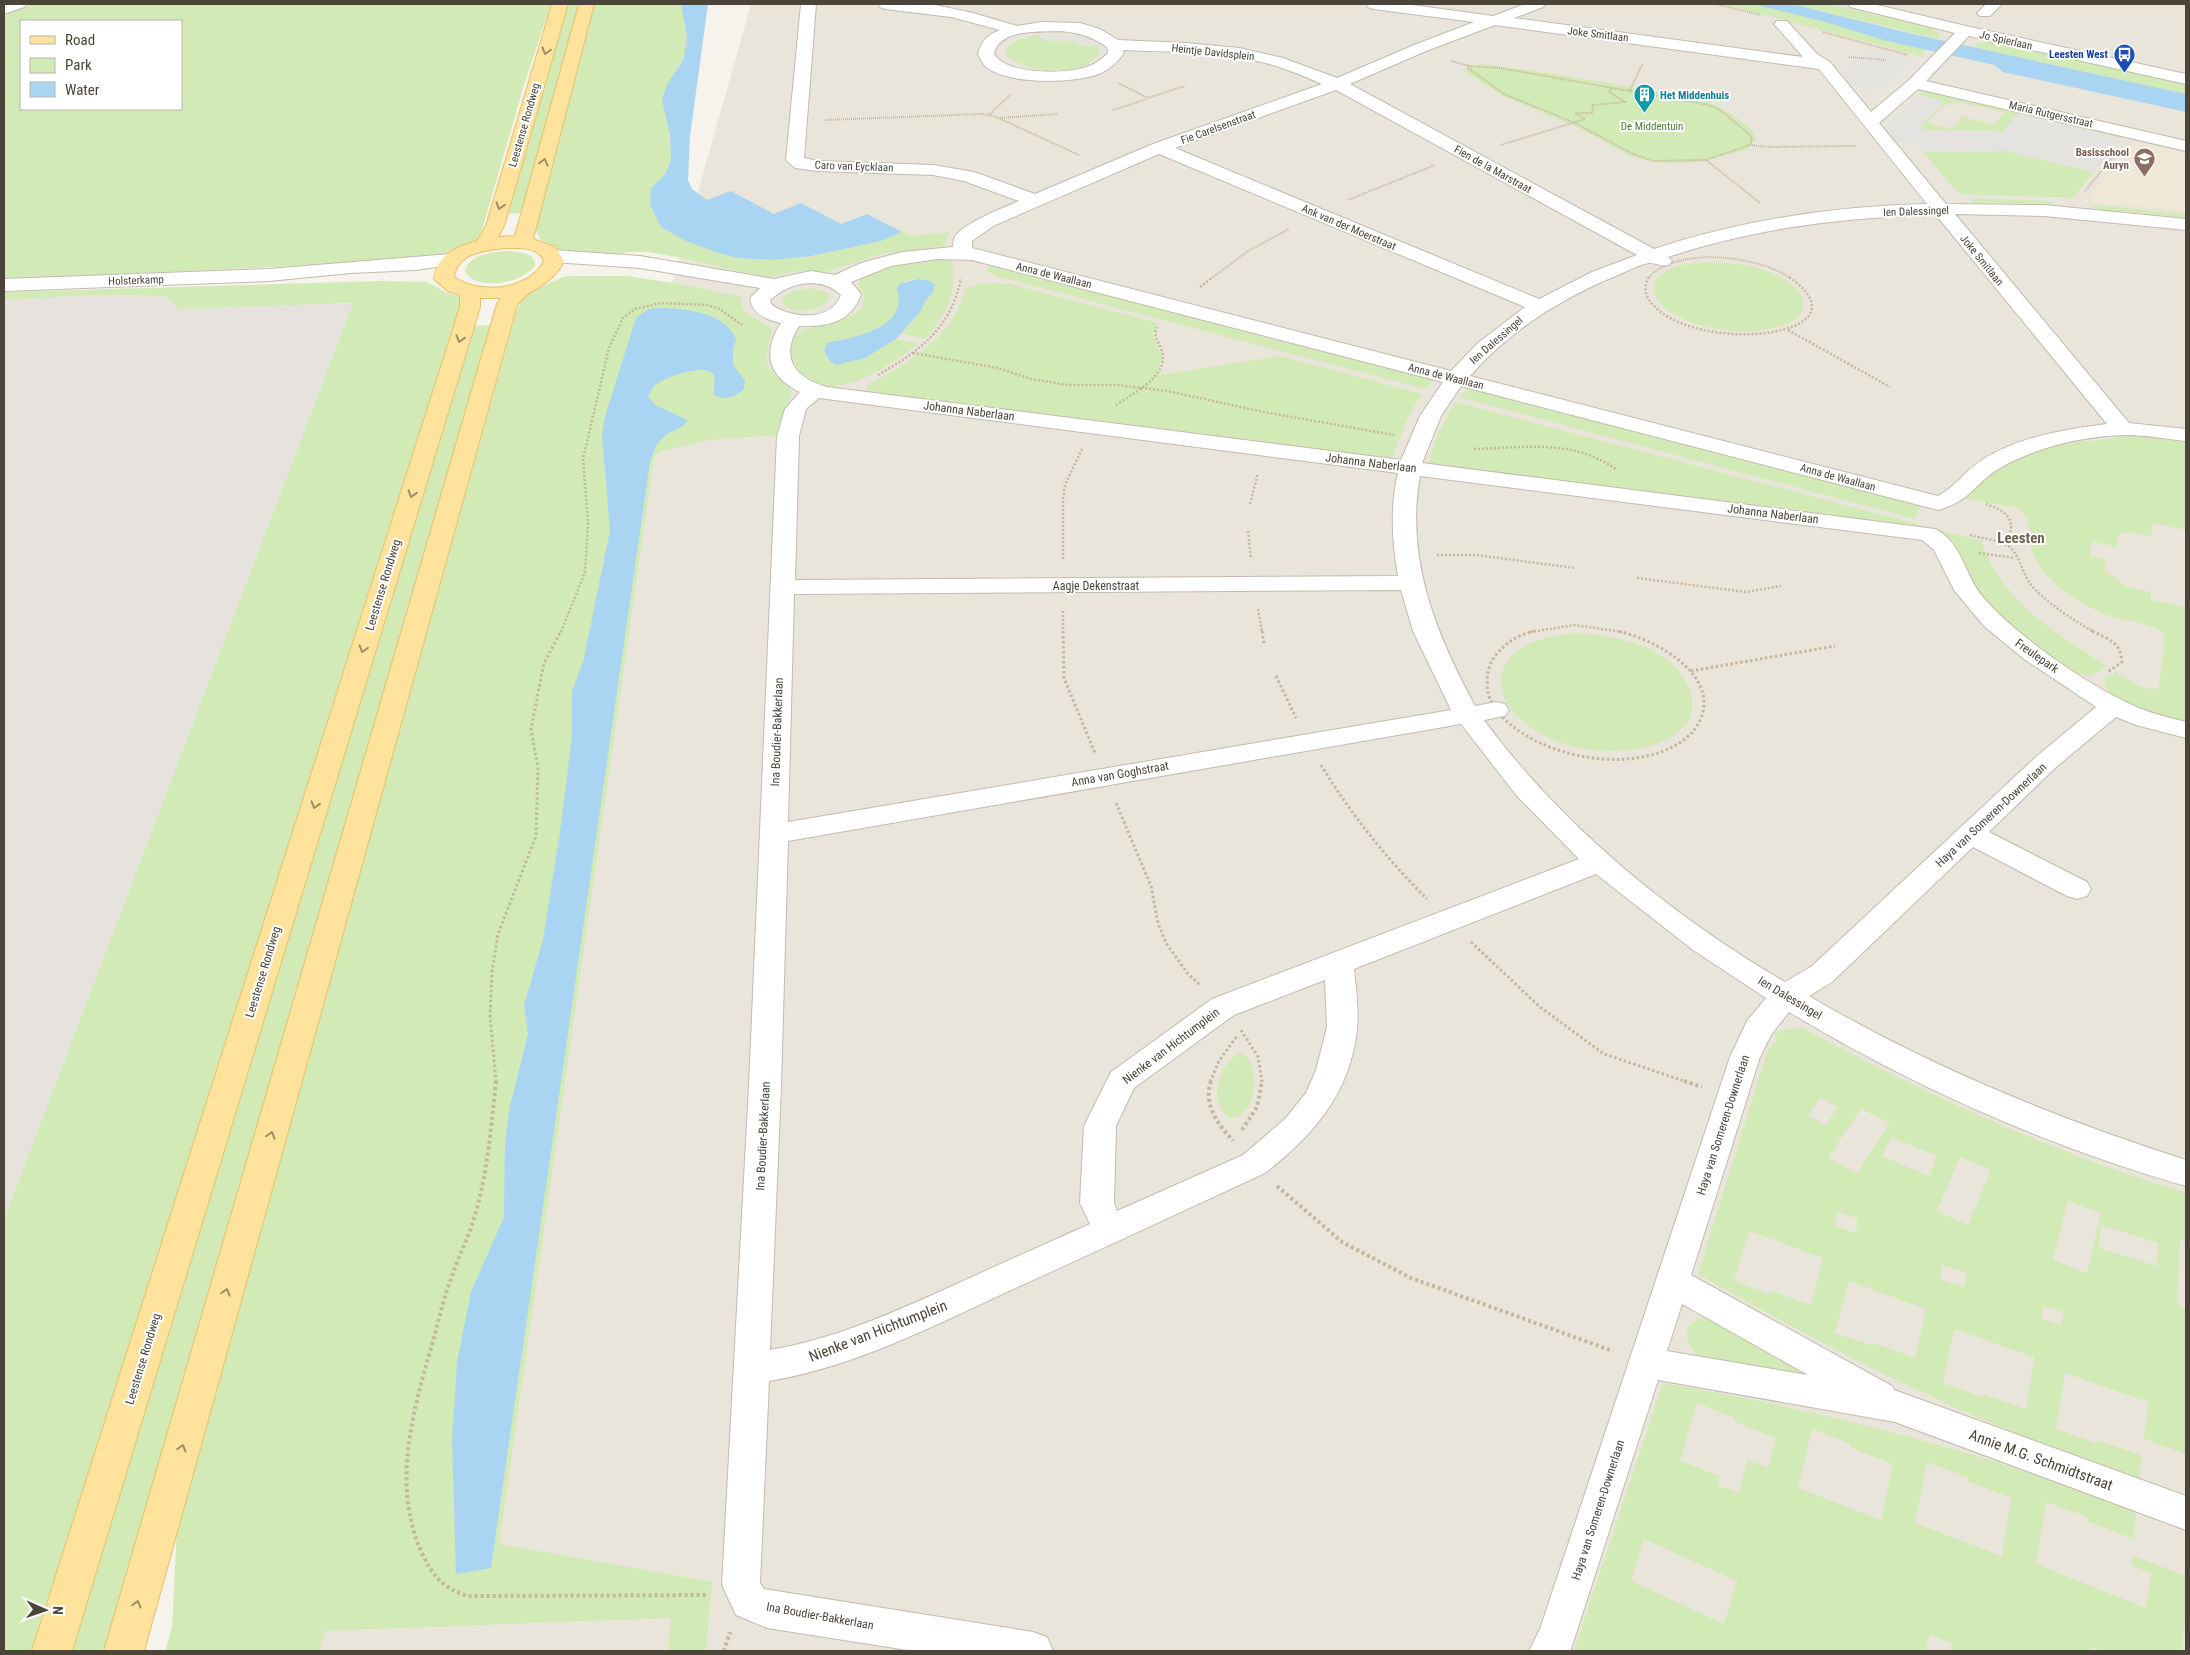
<svg xmlns="http://www.w3.org/2000/svg" width="2190" height="1655" viewBox="0 0 2190 1655" font-family="'Roboto Condensed',sans-serif">
	<style>
		.residential { fill: #eae5da }
		.industrial { fill: #e6e2dd }
		.education { fill: #efe8d6 }
		.green { fill: #d2eab5; fill-rule: evenodd }
		.parking { fill: #e5e3e0 }
		.water { fill: #a9d4f2 }
		.lines { fill: none; stroke-linecap: round; stroke-linejoin: round }
		.minor-casing { stroke: #c2bbae; stroke-width: 2 }
		.major-casing { stroke: #e6c16a; stroke-width: 2 }
		.path-far3 { stroke: #c4b79f; stroke-width: 2; stroke-dasharray: 1 1; stroke-linecap: butt }
		.path-far2 { stroke: #c4b79f; stroke-width: 2.5; stroke-dasharray: 2 2; stroke-linecap: butt }
		.path-far1 { stroke: #c4b79f; stroke-width: 3; stroke-dasharray: 2.5 2.5; stroke-linecap: butt }
		.path { stroke: #c4b79f; stroke-width: 4; stroke-dasharray: 3 3; stroke-linecap: butt }
		.minor { fill: #fff; fill-rule: evenodd }
		.major { fill: #ffe39c; fill-rule: evenodd }
		.oneway { stroke: #9c8c66 }
		.labels { text-anchor: middle; stroke-width: 4; stroke-linejoin: round; paint-order: stroke }
		.far-street-label { font-size: 11px; fill: #4b4439; stroke: #fff }
		.far-transit-label { font-size: 11px; font-weight: bold; fill: #164399; stroke: #fff; text-anchor: end }
		.far-culture-label { font-size: 11px; font-weight: bold; fill: #0d838f; stroke: #fff; text-anchor: start }
		.far-park-label { font-size: 11px; fill: #4a7f2a; stroke: #fff }
		.far-education-label { font-size: 11px; font-weight: bold; fill: #785e54; stroke: #fff; text-anchor: end }
		.street-label { font-size: 12px; fill: #4b4439; stroke: #fff }
		.quarter-label { font-size: 15px; font-weight: bold; fill: #6e6250; stroke: #fff }
		.near-street-label { font-size: 15px; fill: #4b4439; stroke: #fff }
	</style>
	<rect width="100%" height="100%" fill="#f6f3ec"/>
	<path class="residential" d="M 751,4 L 2186,4 L 2186,1651 L 287,1651 Z"/>
	<path class="industrial" d="M 91,295 L 165,296 L 180,309 L 353,303 L 4,1219 L 4,300 Z"/>
	<path class="education" d="M 2133,141 L 2186,154 L 2186,210 L 2086,201 Z"/>
	<path class="green" d="M 33,4 L 551,4 L 524,85 L 479,240 L 462,245 L 438,257 L 391,262 L 4,279 L 4,13 ZM 21,21 L 181,21 L 181,109 L 21,109 Z
		M 566,4 L 580,4 L 522,213 L 505,214 Z
		M 593,4 L 681,4 L 687,37 L 683,61 L 667,84 L 671,161 L 665,174 L 651,188 L 650,205 L 686,241 L 738,258 L 773,260 L 811,256 L 881,241 L 902,232 L 910,236 L 950,232 L 944,246 L 881,254 L 826,272 L 799,271 L 766,278 L 687,259 L 647,252 L 628,252 L 612,257 L 562,252 L 540,239 L 534,226 Z
		M 1724,4 C 1734,4 1745,2 1755,4 C 1813,14 1869,37 1926,49 L 1920,56 Z
		M 1792,4 L 1828,4 L 1934,28 L 1932,30 L 1940,34 L 1939,39 Z
		M 1038,35 L 1047,41 L 1074,41 L 1082,46 L 1097,45 L 1100,50 C 1093,78 1021,74 1006,54 L 1006,48 C 1016,40 1026,36 1038,35 Z
		M 1997,41 L 2186,84 L 2186,94 L 1974,47 L 1977,43 Z
		M 1480,64 L 1555,74 L 1704,100 C 1718,106 1752,123 1756,139 L 1746,150 L 1696,162 L 1669,163 L 1644,160 L 1628,155 L 1579,128 L 1501,95 L 1463,70 Z
		M 1925,89 L 2123,135 L 2121,138 L 2018,113 L 2004,131 L 1922,130 L 1922,124 L 1937,109 L 1939,110 L 1927,123 L 1952,129 L 1961,120 L 1958,119 L 1961,116 L 1993,125 L 2005,112 L 1953,101 L 1948,105 L 1940,106 L 1944,101 L 1918,95 Z
		M 2011,151 L 2013,153 L 2094,172 L 2073,198 L 1959,194 L 1923,152 Z
		M 1975,198 L 2049,201 L 2054,206 L 2045,207 L 2037,204 L 1984,202 L 1980,205 L 1973,202 L 1972,200 Z
		M 2087,204 L 2186,214 L 2186,218 L 2123,211 C 2109,214 2099,210 2087,204 Z
		M 507,251 C 518,252 536,252 535,266 C 522,283 478,292 465,272 C 468,254 493,252 507,251 Z
		M 943,260 L 952,261 C 958,293 946,316 924,339 L 901,333 L 913,322 L 926,300 L 918,279 L 905,281 L 897,289 C 909,330 855,336 827,343 L 824,351 L 826,354 L 865,358 L 896,339 L 919,344 C 893,363 837,404 806,377 C 799,371 794,364 792,355 C 785,311 866,334 864,297 C 864,292 859,288 858,283 C 867,263 923,261 943,260 Z
		M 1709,262 C 1739,263 1776,267 1797,290 C 1803,296 1805,304 1802,311 C 1797,322 1784,326 1773,328 C 1744,335 1711,331 1683,319 C 1663,310 1637,287 1668,270 C 1680,264 1695,263 1709,262 Z
		M 992,265 L 998,265 L 1433,380 L 1425,389 L 996,276 L 986,271 L 988,266 Z
		M 572,276 L 627,276 L 679,284 L 742,297 C 738,318 761,318 772,329 C 769,349 759,362 778,378 C 783,383 789,386 792,392 L 778,426 L 778,435 L 708,440 L 659,452 L 654,457 L 499,1544 L 712,1582 L 706,1651 L 668,1651 L 671,1618 L 325,1631 L 320,1651 L 165,1651 L 172,1627 L 177,1529 L 516,313 L 525,294 L 563,277 Z
		M 383,281 L 427,282 L 447,293 L 463,297 C 317,748 179,1200 34,1651 L 4,1651 L 4,1219 L 353,303 L 179,309 L 165,296 L 91,295 L 4,300 L 4,292 Z
		M 995,283 L 1010,284 L 1157,323 L 1153,336 L 1163,358 L 1156,374 L 1161,375 L 1280,356 L 1422,394 L 1409,415 L 1392,458 L 867,391 L 867,386 C 909,361 953,340 965,289 L 981,284 Z
		M 811,288 L 826,292 L 829,297 L 827,302 C 815,311 792,316 782,302 L 783,297 L 792,291 Z
		M 492,325 L 107,1651 L 68,1651 L 472,326 Z
		M 1470,388 L 1921,506 L 1915,519 L 1459,397 Z
		M 1455,402 L 1981,541 C 2004,603 2054,632 2107,666 L 2090,676 L 2075,673 L 2014,631 L 1979,594 L 1965,571 L 1954,541 L 1949,537 L 1928,529 L 1428,463 L 1438,434 Z
		M 2142,432 L 2186,438 L 2186,530 L 2152,523 L 2152,536 L 2129,532 L 2118,535 L 2117,547 L 2091,541 L 2090,556 L 2106,559 L 2105,571 L 2128,587 L 2151,592 L 2151,600 L 2186,607 L 2186,726 C 2165,720 2114,706 2105,685 L 2105,680 L 2117,671 L 2118,674 C 2130,680 2146,693 2159,688 L 2165,636 L 2161,631 C 2147,623 2129,621 2113,617 C 2088,609 2062,593 2045,573 C 2040,567 2033,557 2032,549 C 2028,529 2034,519 2014,506 C 1997,506 1982,500 1965,498 C 1986,467 2029,450 2065,444 C 2079,441 2094,441 2108,439 C 2120,437 2129,433 2142,432 Z
		M 1576,633 C 1616,635 1672,646 1689,688 C 1694,698 1694,711 1688,721 C 1677,738 1655,746 1636,749 C 1594,756 1535,744 1509,706 C 1503,698 1500,687 1501,678 C 1505,643 1549,636 1576,633 Z
		M 1800,1027 C 1925,1094 2050,1152 2186,1193 L 2186,1241 L 2180,1240 L 2177,1304 L 2186,1308 L 2186,1454 L 2144,1439 L 2148,1402 L 2065,1373 L 2056,1429 L 2097,1443 L 2098,1440 L 2142,1456 L 2139,1481 C 2083,1459 2026,1439 1970,1414 C 1877,1373 1787,1325 1698,1274 L 1768,1049 L 1778,1039 L 1772,1034 L 1782,1030 ZM 1820,1098 L 1838,1107 L 1826,1125 L 1808,1116 ZM 1861,1109 L 1890,1123 L 1857,1173 L 1828,1158 ZM 1891,1137 L 1937,1156 L 1929,1176 L 1882,1156 ZM 1960,1157 L 1991,1170 L 1968,1225 L 1937,1211 ZM 2068,1201 L 2101,1213 L 2087,1273 L 2053,1260 ZM 1838,1212 L 1859,1219 L 1855,1233 L 1834,1226 ZM 2101,1225 L 2158,1243 L 2157,1266 L 2099,1248 ZM 1749,1231 L 1823,1258 L 1811,1305 L 1772,1291 L 1771,1294 L 1734,1281 ZM 1942,1265 L 1967,1273 L 1964,1287 L 1940,1279 ZM 1849,1281 L 1926,1309 L 1915,1358 L 1874,1343 L 1873,1346 L 1835,1333 ZM 2044,1306 L 2063,1312 L 2061,1325 L 2041,1318 ZM 1954,1329 L 2034,1357 L 2026,1409 L 1983,1394 L 1983,1397 L 1943,1383 Z
		M 1239,1053 L 1247,1056 C 1250,1061 1253,1067 1254,1074 C 1256,1090 1250,1118 1231,1118 C 1206,1104 1218,1065 1239,1053 Z
		M 1711,1316 L 1818,1378 L 1704,1360 C 1682,1344 1678,1320 1711,1316 Z
		M 1663,1383 C 1762,1400 1860,1422 1956,1450 C 2017,1467 2076,1490 2136,1512 L 2133,1539 L 2088,1521 L 2088,1517 L 2046,1502 L 2036,1564 L 2146,1608 L 2151,1573 L 2131,1565 L 2132,1555 L 2186,1576 L 2186,1607 L 2182,1651 L 2103,1651 L 2091,1647 L 2091,1651 L 1951,1651 L 1952,1644 L 1930,1634 L 1925,1651 L 1574,1651 ZM 1697,1403 L 1735,1418 L 1735,1422 L 1776,1438 L 1768,1468 L 1747,1460 L 1739,1493 L 1717,1485 L 1720,1476 L 1680,1461 ZM 1812,1429 L 1851,1444 L 1851,1448 L 1893,1464 L 1881,1520 L 1798,1488 ZM 1927,1462 L 1968,1477 L 1968,1481 L 2011,1498 L 2002,1556 L 1915,1523 ZM 1644,1539 L 1737,1581 L 1724,1624 L 1631,1581 Z"/>
	<path class="parking" d="M 1057,34 L 1080,36 L 1093,40 L 1097,45 L 1082,46 L 1074,41 L 1047,41 L 1038,35 Z
		M 1868,49 L 1906,57 L 1916,60 L 1881,93 L 1853,86 L 1841,72 Z
		M 1918,95 L 1944,101 L 1940,106 L 1946,107 L 1943,111 L 1937,109 L 1922,124 L 1923,130 L 2003,131 L 2018,113 L 2121,138 L 2094,172 L 2013,153 L 2011,151 L 1923,152 L 1915,141 L 1894,142 L 1883,128 Z"/>
	<path class="water" d="M 681,4 L 708,4 L 690,136 L 688,180 L 692,189 L 707,200 L 731,191 L 774,214 L 801,203 L 841,224 L 867,214 L 902,232 L 881,241 L 811,256 L 773,260 L 738,258 L 719,253 L 686,241 L 661,227 L 650,205 L 651,188 L 665,174 L 671,161 L 670,136 L 662,100 L 667,84 L 683,61 L 687,37 Z
		M 1753,4 L 1792,4 L 1904,32 L 2186,94 L 2186,112 L 2003,72 L 1994,65 L 1887,41 L 1822,21 Z
		M 918,279 L 931,281 L 935,285 L 933,292 L 926,300 L 920,312 L 896,339 L 865,358 L 836,365 L 830,361 L 824,351 L 827,343 C 855,337 909,329 897,289 L 900,284 Z
		M 661,308 C 687,309 726,312 736,340 L 733,348 L 733,365 L 745,380 L 744,389 C 735,397 725,401 714,395 C 713,387 718,377 711,372 C 701,365 665,377 657,384 C 653,386 650,393 648,397 L 657,406 L 688,420 C 683,427 678,429 671,432 C 656,440 652,453 649,469 L 491,1568 L 456,1574 L 452,1440 L 457,1362 L 471,1292 L 504,1217 L 505,1144 L 510,1106 L 528,1034 L 524,1005 L 543,940 L 561,825 L 572,737 L 572,691 L 583,662 L 610,531 L 602,434 L 606,413 L 636,318 L 649,309 Z"/>
	<g class="lines">
		<defs>
			<path id="minor" d="M 4,4 L 27,4 L 24,7 L 4,14 Z
				M 801,4 L 816,4 L 804,158 L 818,161 L 933,165 L 974,172 L 1035,194 L 1153,144 L 1322,84 C 1301,75 1280,66 1257,61 C 1213,51 1168,52 1123,50 L 1124,53 C 1118,62 1110,69 1101,73 C 1075,84 1009,85 986,67 C 983,64 980,58 978,54 C 981,41 987,35 1000,30 L 951,17 L 885,9 L 880,7 L 878,4 L 935,5 L 973,13 L 1017,26 L 1042,22 L 1080,23 L 1100,29 L 1118,40 L 1186,43 L 1239,48 L 1283,58 L 1337,78 L 1414,45 L 1474,22 L 1373,9 L 1368,7 L 1366,4 L 1405,4 L 1493,16 L 1525,4 L 1545,4 L 1543,7 L 1514,18 L 1803,57 L 1774,24 L 1777,21 L 1787,21 L 1817,54 L 1830,62 L 1871,112 L 1909,80 L 1955,33 L 1850,7 L 1848,4 L 1873,4 L 1966,26 L 2186,74 L 2186,84 L 1969,36 L 1926,81 L 2186,141 L 2186,151 L 1918,89 L 1879,123 L 1946,204 L 2044,205 L 2186,219 L 2186,230 L 2044,216 L 1955,214 L 2129,423 L 2186,429 L 2186,441 C 2166,439 2146,435 2125,435 C 2083,436 2037,447 2000,468 C 1974,483 1972,501 1938,510 L 1461,386 L 1441,416 L 1422,463 L 1935,529 C 1962,542 1964,574 1982,596 C 2017,637 2090,687 2139,708 C 2154,714 2170,718 2186,722 L 2186,738 L 2136,725 L 2116,717 L 2055,768 L 1989,832 L 2087,882 L 2091,889 L 2087,896 L 2077,899 L 2067,896 L 1973,847 L 1832,982 L 1809,996 C 1928,1066 2055,1118 2186,1160 L 2186,1186 C 2049,1147 1911,1086 1789,1012 L 1771,1035 L 1760,1057 L 1691,1275 L 1892,1386 L 1894,1390 L 2186,1496 L 2186,1530 L 1895,1422 L 1658,1380 L 1571,1649 L 1570,1651 L 1529,1651 L 1540,1629 L 1730,1057 L 1747,1021 L 1766,998 L 1693,950 L 1596,874 L 1354,969 C 1356,989 1359,1009 1357,1030 C 1350,1093 1314,1135 1265,1173 C 1179,1213 1095,1252 1009,1291 C 931,1327 854,1367 769,1381 L 760,1583 L 764,1589 L 1033,1632 L 1047,1637 L 1053,1651 L 914,1651 L 767,1628 L 736,1615 L 722,1585 L 749,1086 L 777,436 L 785,409 L 800,392 C 768,377 762,352 781,323 C 766,320 752,314 750,298 L 760,288 L 640,268 L 553,262 L 546,260 L 544,256 L 546,252 L 553,250 L 640,256 L 774,279 L 811,271 L 835,275 L 861,263 L 902,252 L 953,247 C 953,245 953,242 954,239 C 958,225 1005,207 1019,201 L 964,181 L 933,175 L 818,171 L 795,168 L 786,160 ZM 1495,25 L 1819,69 L 1927,204 C 1835,206 1742,220 1654,249 L 1350,84 L 1426,51 ZM 1058,31 C 1077,32 1091,36 1107,47 L 1108,53 C 1103,58 1097,63 1089,66 C 1068,75 1006,75 994,54 C 999,29 1038,32 1058,31 ZM 1336,90 L 1637,255 L 1592,272 L 1539,299 L 1175,148 ZM 1159,154 L 1525,307 L 1478,343 L 1451,371 L 972,248 L 972,241 L 993,226 ZM 1936,215 L 2107,424 C 2066,429 2018,437 1982,460 C 1966,470 1955,487 1938,496 L 1470,376 C 1510,330 1562,298 1618,275 C 1625,272 1643,263 1650,263 C 1657,263 1661,267 1669,265 L 1672,261 L 1668,257 C 1754,228 1846,217 1936,215 ZM 937,259 L 972,260 L 1443,382 L 1420,416 L 1401,460 L 827,387 C 795,378 779,358 799,326 C 827,327 851,323 861,294 L 851,282 L 891,266 ZM 811,283 C 823,284 832,286 841,295 C 831,322 790,319 771,304 L 770,300 C 783,289 794,284 811,283 ZM 819,398 L 1398,473 C 1390,506 1392,542 1398,576 L 795,580 L 799,436 L 806,409 ZM 1420,476 L 1922,540 L 1934,550 L 1954,590 L 1984,626 L 2024,659 L 2096,707 L 2037,756 L 1812,966 L 1785,982 C 1673,917 1561,825 1484,720 L 1505,716 L 1509,710 L 1505,704 L 1496,702 L 1475,706 C 1436,634 1405,559 1420,476 ZM 1401,590 L 1413,631 L 1451,710 L 788,822 L 794,594 ZM 1461,724 L 1517,796 L 1579,859 L 1212,999 L 1111,1072 L 1084,1126 L 1080,1203 L 1090,1224 C 1043,1245 995,1266 948,1288 C 890,1314 834,1339 770,1350 L 781,1086 L 788,841 ZM 1325,980 L 1327,1027 L 1316,1070 L 1306,1093 L 1285,1119 L 1243,1155 L 1117,1211 L 1114,1203 L 1116,1126 L 1134,1088 L 1234,1015 ZM 1682,1304 L 1808,1375 L 1667,1351 Z
				M 1986,4 L 2002,4 L 1990,16 L 1980,16 L 1977,13 Z
				M 450,254 L 457,256 L 460,260 L 457,264 L 416,270 L 351,273 L 269,281 L 4,291 L 4,279 L 269,269 Z"/>
			<path id="major" d="M 552,4 L 568,4 L 504,226 L 498,237 L 515,236 L 579,4 L 594,4 L 533,239 L 555,247 L 564,261 C 549,289 534,284 517,305 L 144,1651 L 104,1651 L 497,304 L 501,298 L 480,298 L 480,307 L 72,1651 L 32,1651 L 460,307 L 460,295 L 448,291 L 434,279 C 437,255 455,247 477,241 L 486,226 ZM 505,248 C 519,248 538,246 544,261 C 528,291 480,295 454,277 C 457,253 485,250 505,248 Z"/>
		</defs>
		<use href="#minor" class="minor-casing"/>
		<use href="#major" class="major-casing"/>
		<path class="path-far3" d="M 1716,4 L 1761,15
			M 1823,32 L 1908,55
			M 1849,57 L 1886,60
			M 1451,61 L 1469,66
			M 1469,66 L 1500,68 L 1709,105 L 1720,110 L 1749,134 L 1752,139 L 1750,145 L 1706,160 L 1653,161 L 1631,153 L 1575,123 L 1504,94 L 1468,68 Z
			M 1118,83 L 1148,98 L 1185,86
			M 1629,92 L 1643,63
			M 1113,110 L 1147,99
			M 989,115 L 1010,95
			M 1000,118 L 1057,114
			M 825,120 L 981,114 L 994,116 L 1079,155
			M 1501,145 L 1585,119 L 1575,113 L 1592,113 L 1593,105 L 1625,102 L 1609,92 L 1612,88
			M 1750,145 L 1767,147 L 1856,146
			M 1706,160 L 1760,203
			M 2085,191 L 2116,153
			M 1348,200 L 1435,165
			M 1212,278 L 1248,251 L 1289,229
			M 1648,278 C 1677,246 1757,255 1790,278"/>
		<path class="path-far2" d="M 1649,277 C 1642,288 1646,298 1655,307 C 1703,355 1873,336 1789,277
			M 1200,287 L 1213,277
			M 1788,330 L 1890,387
			M 913,353 L 998,368 L 1031,379 L 1068,385 L 1118,385 L 1167,391 L 1264,412 L 1394,435
			M 878,375 C 920,351 951,328 961,278
			M 1116,405 C 1133,393 1172,375 1161,349 C 1158,340 1153,336 1157,327
			M 1474,449 C 1525,448 1573,438 1617,470
			M 1250,504 L 1258,473
			M 1986,504 C 1997,508 2013,514 2011,529 C 2010,534 2008,539 2008,545
			M 1248,531 L 1251,559
			M 1970,535 C 1981,538 1997,540 2008,546 C 2020,553 2022,575 2032,586 C 2049,605 2072,619 2094,632
			M 1979,553 L 2015,558
			M 1437,555 L 1476,555 L 1575,568
			M 1063,559 L 1063,499 L 1065,485 L 1082,449
			M 1637,578 L 1746,592 L 1781,586
			M 1258,609 L 1262,632
			M 1063,611 L 1063,632
			M 561,632 L 585,572 L 588,523 L 583,459 L 609,348 L 623,318 L 635,309 L 661,303 L 707,305 L 720,309 L 742,325
			M 1530,632 L 1575,625 L 1622,632"/>
		<path class="path-far1" d="M 1063,631 L 1064,678 L 1095,753
			M 1262,631 L 1264,643
			M 1535,631 C 1519,634 1505,643 1495,656 C 1487,667 1486,680 1488,692 C 1491,707 1503,719 1515,728 C 1557,760 1637,773 1682,741 C 1691,735 1697,728 1701,718 C 1719,673 1652,638 1617,631
			M 2092,631 C 2109,640 2120,641 2122,662 L 2108,672
			M 1691,671 L 1835,646
			M 1276,676 L 1296,718
			M 1321,765 C 1351,814 1386,858 1427,899
			M 1116,803 L 1151,886 L 1158,923 L 1166,943 L 1188,974 L 1200,985
			M 1471,942 L 1540,1007 L 1604,1054 L 1687,1082
			M 1241,1030 L 1258,1057 L 1262,1082
			M 496,1082 L 490,1016 L 492,972 L 498,934 L 536,836 L 538,768 L 531,729 L 544,663 L 561,631
			M 1210,1082 L 1219,1061 L 1237,1036"/>
		<path class="path" d="M 496,1081 C 491,1126 488,1171 475,1215 C 469,1237 458,1257 451,1279 C 443,1299 439,1320 433,1341 C 414,1407 391,1484 421,1551 C 431,1574 443,1589 468,1596 L 707,1595
			M 1211,1081 C 1203,1105 1218,1124 1233,1141
			M 1684,1081 L 1702,1087
			M 1242,1130 L 1257,1107 L 1262,1081
			M 1277,1186 L 1342,1242 L 1411,1278 L 1613,1351
			M 724,1651 L 730,1632"/>
		<use href="#minor" class="minor"/>
		<use href="#major" class="major"/>
	</g>
	<defs><path id="oneway-chevron" d="M-2-3.5L2.5 0L-2 3.5" fill="none" stroke-width="1.6" stroke-linecap="round" stroke-linejoin="round" transform="scale(1.25)"/></defs>
	<g class="oneway">
		<use href="#oneway-chevron" transform="translate(546 51) rotate(106)"/>
		<use href="#oneway-chevron" transform="translate(544 162) rotate(-75)"/>
		<use href="#oneway-chevron" transform="translate(500 206) rotate(106)"/>
		<use href="#oneway-chevron" transform="translate(460 339) rotate(107)"/>
		<use href="#oneway-chevron" transform="translate(412 494) rotate(107)"/>
		<use href="#oneway-chevron" transform="translate(363 649) rotate(107)"/>
		<use href="#oneway-chevron" transform="translate(315 805) rotate(107)"/>
		<use href="#oneway-chevron" transform="translate(271 1135) rotate(-74)"/>
		<use href="#oneway-chevron" transform="translate(226 1292) rotate(-74)"/>
		<use href="#oneway-chevron" transform="translate(182 1448) rotate(-74)"/>
		<use href="#oneway-chevron" transform="translate(137 1604) rotate(-74)"/>
	</g>
	<defs>
		<symbol id="bus-pin" viewBox="-11 -11 22 30"><path d="M0 17L-7.5 6A9.5 9.5 0 1 1 7.5 6Z" fill="#1a4fb4" stroke="#fff"/><path d="M-5-6H5V4H4V6H2V4H-2V6H-4V4H-5ZM-3.5-4V0h7V-4ZM-3.5 1.2v1.5H-2V1.2ZM2 1.2v1.5H3.5V1.2Z" fill="#fff"/></symbol>
		<symbol id="building-pin" viewBox="-11 -11 22 30"><path d="M0 17L-7.5 6A9.5 9.5 0 1 1 7.5 6Z" fill="#0f9aa8" stroke="#fff"/><path d="M-4-6H4V6H1V3H-1V6H-4ZM-2.5-4.3h1.7v1.8h-1.7ZM.8-4.3h1.7v1.8H.8ZM-2.5-1h1.7V.8h-1.7ZM.8-1h1.7V.8H.8Z" fill="#fff"/></symbol>
		<symbol id="school-pin" viewBox="-11 -11 22 30"><path d="M0 17L-7.5 6A9.5 9.5 0 1 1 7.5 6Z" fill="#8d6e63" stroke="#fff"/><path d="M0-5L7-2L0 1L-7-2ZM-4 1L0 2.5L4 1V4Q0 6-4 4Z" fill="#fff"/></symbol>
	</defs>
	<g fill-rule="evenodd">
		<use href="#bus-pin" x="2112" y="42" width="25" height="34"/>
		<use href="#building-pin" x="1632" y="82" width="25" height="34"/>
		<use href="#school-pin" x="2132" y="146" width="25" height="34"/>
	</g>
	<g class="labels">
		<g class="far-street-label">
			<text transform="translate(1598 34) rotate(7)" y="4">Joke Smitlaan</text>
			<text transform="translate(2006 40) rotate(13)" y="4">Jo Spierlaan</text>
			<text transform="translate(1213 52) rotate(6)" y="4">Heintje Davidsplein</text>
			<text transform="translate(2051 114) rotate(13)" y="4">Maria Rutgersstraat</text>
			<text transform="translate(524 125) rotate(-74)" y="4">Leestense Rondweg</text>
			<text transform="translate(1218 127) rotate(-20)" y="4">Fie Carelsenstraat</text>
			<text transform="translate(854 166) rotate(2)" y="4">Caro van Eycklaan</text>
			<text transform="translate(1493 169) rotate(29)" y="4">Fien de la Marstraat</text>
			<text transform="translate(1916 211) rotate(-2)" y="4">Ien Dalessingel</text>
			<text transform="translate(1349 227) rotate(23)" y="4">Ank van der Moerstraat</text>
			<text transform="translate(1982 260) rotate(51)" y="4">Joke Smitlaan</text>
			<text transform="translate(1054 275) rotate(14)" y="4">Anna de Waallaan</text>
			<text transform="translate(136 280) rotate(-2)" y="4">Holsterkamp</text>
			<text transform="translate(1496 340) rotate(-41)" y="4">Ien Dalessingel</text>
			<text transform="translate(1446 376) rotate(14)" y="4">Anna de Waallaan</text>
			<text transform="translate(1838 477) rotate(15)" y="4">Anna de Waallaan</text>
		</g>
		<g class="far-transit-label">
			<text x="2108" y="58">Leesten West</text>
		</g>
		<g class="far-culture-label">
			<text x="1660" y="99">Het Middenhuis</text>
		</g>
		<g class="far-park-label">
			<text x="1652" y="130">De Middentuin</text>
		</g>
		<g class="far-education-label">
			<text x="2129" y="156">Basisschool<tspan x="2129" dy="13">Auryn</tspan></text>
		</g>
		<g class="street-label">
			<text transform="translate(969 411) rotate(7)" y="4">Johanna Naberlaan</text>
			<text transform="translate(1371 463) rotate(7)" y="4">Johanna Naberlaan</text>
			<text transform="translate(1773 514) rotate(7)" y="4">Johanna Naberlaan</text>
			<text transform="translate(383 585) rotate(-73)" y="4">Leestense Rondweg</text>
			<text x="1096" y="590">Aagje Dekenstraat</text>
			<text transform="translate(2037 656) rotate(35)" y="4">Freulepark</text>
			<text transform="translate(777 732) rotate(-88)" y="4">Ina Boudier-Bakkerlaan</text>
			<text transform="translate(1120 774) rotate(-10)" y="4">Anna van Goghstraat</text>
			<text transform="translate(1991 815) rotate(-43)" y="4">Haya van Someren-Downerlaan</text>
			<text transform="translate(263 972) rotate(-73)" y="4">Leestense Rondweg</text>
			<text transform="translate(1790 998) rotate(31)" y="4">Ien Dalessingel</text>
			<text transform="translate(1171 1046) rotate(-37)" y="4">Nienke van Hichtumplein</text>
			<text transform="translate(1723 1125) rotate(-72)" y="4">Haya van Someren-Downerlaan</text>
			<text transform="translate(763 1136) rotate(-87)" y="4">Ina Boudier-Bakkerlaan</text>
			<text transform="translate(143 1359) rotate(-73)" y="4">Leestense Rondweg</text>
			<text transform="translate(1598 1510) rotate(-72)" y="4">Haya van Someren-Downerlaan</text>
			<text transform="translate(820 1616) rotate(10)" y="4">Ina Boudier-Bakkerlaan</text>
		</g>
		<g class="quarter-label">
			<text x="2021" y="543">Leesten</text>
		</g>
		<g class="near-street-label">
			<text transform="translate(878 1331) rotate(-21)" y="5">Nienke van Hichtumplein</text>
			<text transform="translate(2041 1460) rotate(20)" y="5">Annie M.G. Schmidtstraat</text>
		</g>
	</g>
	<rect width="2190" height="1655" fill="none" stroke="#4b4439" stroke-width="10"/>
	<rect x="20" y="20" width="162" height="90" fill="#ffffff" stroke="#b7b4b0"/>
	<rect x="30" y="36" width="25" height="8" fill="#ffe39c" stroke="#b7b4b0"/>
	<text x="65" y="45" font-size="15" fill="#4b4439">Road</text>
	<rect x="30" y="58" width="25" height="15" fill="#d2eab5" stroke="#b7b4b0"/>
	<text x="65" y="70" font-size="15" fill="#4b4439">Park</text>
	<rect x="30" y="82" width="25" height="15" fill="#a9d4f2" stroke="#b7b4b0"/>
	<text x="65" y="95" font-size="15" fill="#4b4439">Water</text>
	<g transform="translate(45 1610) rotate(92)" stroke="#ffffff" stroke-width="4" paint-order="stroke">
	<path d="M0-4L9 19L0 12L-9 19Z" fill="#4b4439"/>
	<text y="-8" font-size="14" font-weight="bold" text-anchor="middle" fill="#4b4439">N</text>
	</g>
</svg>
